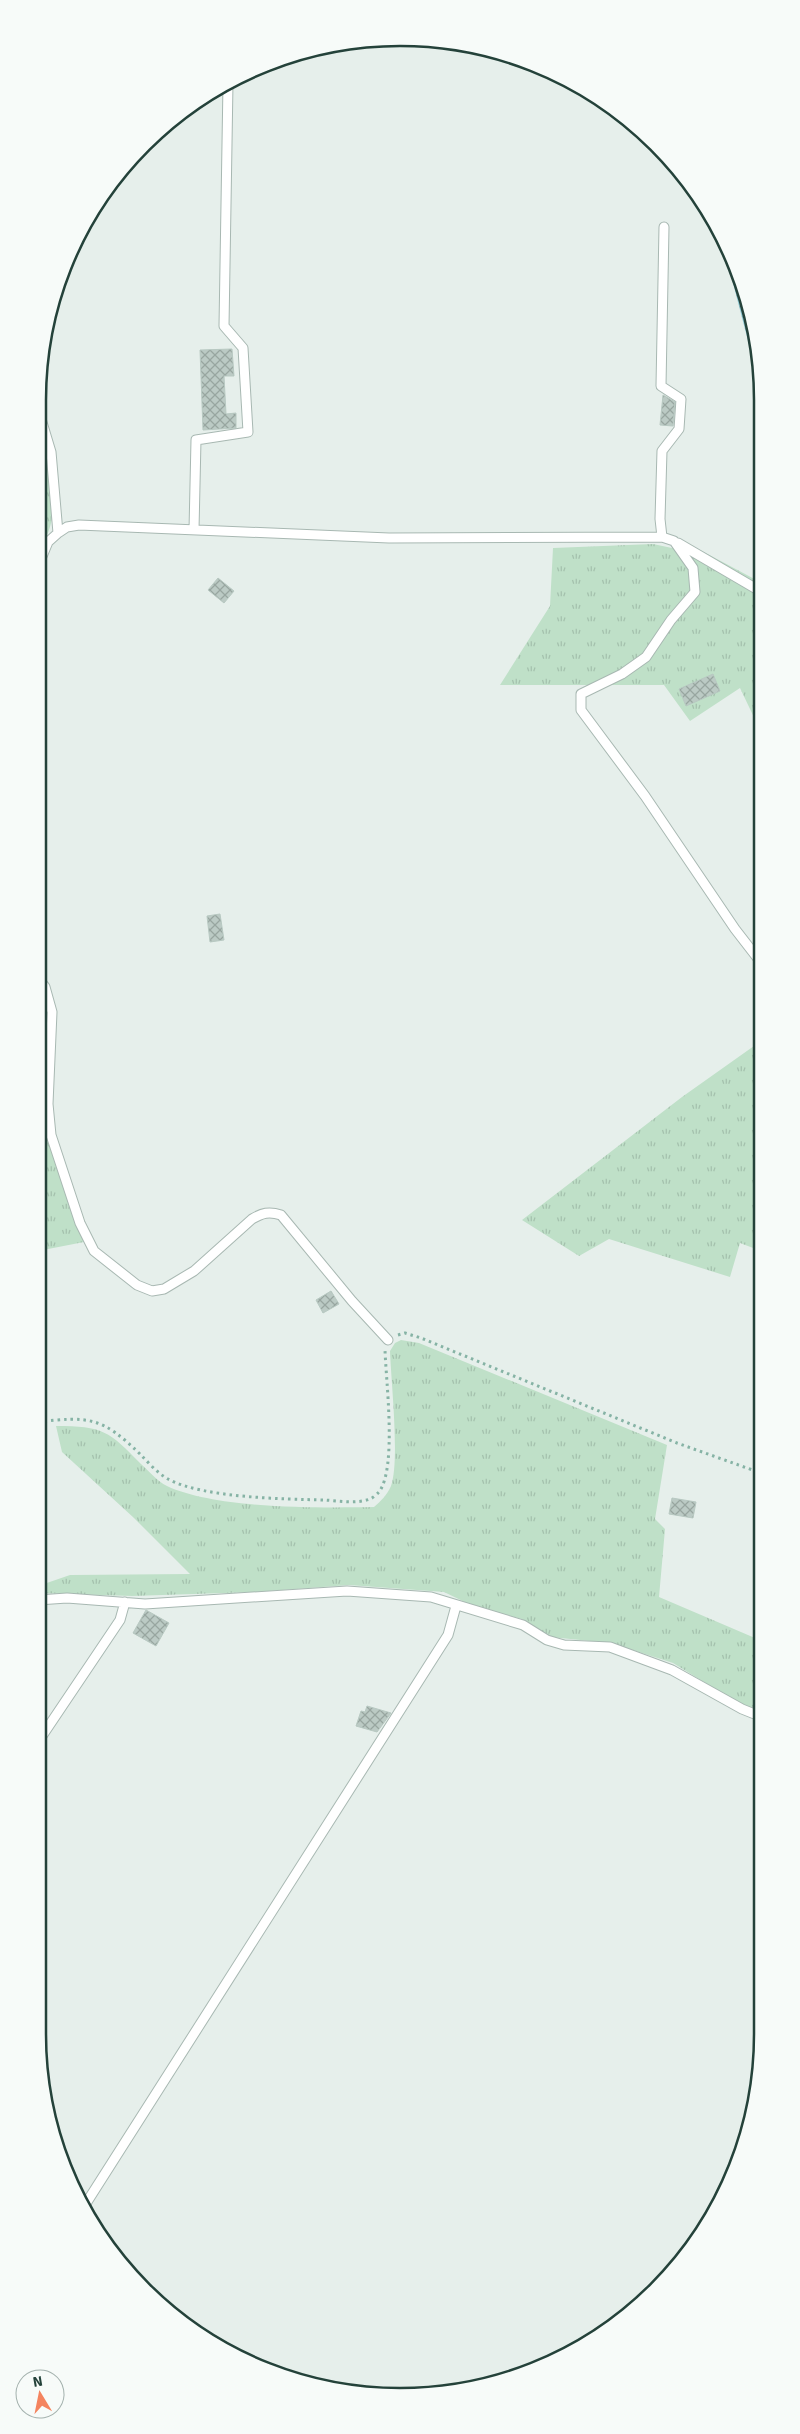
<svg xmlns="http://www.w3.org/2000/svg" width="800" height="2434" viewBox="0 0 800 2434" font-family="Signika,sans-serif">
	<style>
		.grass { fill: url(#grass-tufts) }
		.water { fill: url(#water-waves) }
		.building { fill: url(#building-cross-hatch); stroke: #b8c9c2 }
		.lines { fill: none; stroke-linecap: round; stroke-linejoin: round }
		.service-casing { stroke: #a8b8b2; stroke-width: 11 }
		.path { stroke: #86b3a5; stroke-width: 3; stroke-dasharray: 2.5 4; stroke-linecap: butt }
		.service { stroke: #fff; stroke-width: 9 }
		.rim { fill: none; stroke: #24423a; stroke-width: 2.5 }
	</style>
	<defs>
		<pattern id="grass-tufts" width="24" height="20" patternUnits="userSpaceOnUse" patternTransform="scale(1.25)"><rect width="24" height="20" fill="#bfe0c8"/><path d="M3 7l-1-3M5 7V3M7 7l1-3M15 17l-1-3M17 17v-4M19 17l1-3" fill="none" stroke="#a4c1ad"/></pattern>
		<pattern id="water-waves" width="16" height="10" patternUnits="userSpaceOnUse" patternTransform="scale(1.25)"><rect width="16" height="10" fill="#8ec9d4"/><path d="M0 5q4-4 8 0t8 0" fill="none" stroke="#74a5ad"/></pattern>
		<pattern id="building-cross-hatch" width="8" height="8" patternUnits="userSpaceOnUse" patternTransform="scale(1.25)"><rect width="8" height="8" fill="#bbcac4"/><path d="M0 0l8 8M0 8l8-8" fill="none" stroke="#98a6a0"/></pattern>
	</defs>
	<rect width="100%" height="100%" fill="#e6efeb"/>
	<path class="grass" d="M 38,423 C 45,446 56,499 51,523 C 49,533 42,545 38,555 Z
		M 672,535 L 760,582 L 760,730 L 740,688 L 690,721 L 664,685 L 500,685 L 550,606 L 553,548 L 653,544 L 672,548 Z
		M 38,983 L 45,999 L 47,1013 L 44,1121 L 46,1136 L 84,1242 L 38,1251 Z
		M 761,1041 L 761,1251 L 740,1243 L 730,1277 L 609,1239 L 579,1256 L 522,1220 L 682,1097 Z
		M 401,1340 L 419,1343 L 667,1445 L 655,1519 L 665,1529 L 659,1597 L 762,1641 L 762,1712 L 743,1706 L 673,1663 L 611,1643 L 550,1637 L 522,1619 L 473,1606 L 444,1592 L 349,1585 L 255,1592 L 132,1596 L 38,1593 L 38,1586 L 70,1575 L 190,1574 L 134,1518 L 62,1452 L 56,1426 C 103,1426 109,1431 141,1464 C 149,1471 157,1481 167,1486 C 216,1509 318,1508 374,1507 C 381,1501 387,1495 391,1486 C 400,1461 391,1381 390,1351 L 395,1343 Z"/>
	<path class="water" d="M 720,233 L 725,239 L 759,352 L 759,383 Z"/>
	<path class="building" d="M 232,349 L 234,376 L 224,376 L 226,414 L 236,413 L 236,428 L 203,430 L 200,350 Z
		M 663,395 L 675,402 L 673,426 L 660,425 Z
		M 218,578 L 234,591 L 224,603 L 208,590 Z
		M 713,674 L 720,691 L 686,706 L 679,689 Z
		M 220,914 L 224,940 L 210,942 L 207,916 Z
		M 331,1291 L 339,1304 L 323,1313 L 316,1300 Z
		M 672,1498 L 696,1502 L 693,1518 L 669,1514 Z
		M 146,1610 L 169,1623 L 156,1646 L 133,1633 Z
		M 367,1706 L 391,1713 L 377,1732 L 356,1726 L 361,1711 L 365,1712 Z"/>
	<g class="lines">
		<defs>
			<path id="service" d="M 38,409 L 51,452 L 58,533 L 48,542 L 38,566
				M 194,530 L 196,440 L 248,432 L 243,348 L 224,326 L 228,83
				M 58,533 L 67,527 L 79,525 L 389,538 L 662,537 L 674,541 L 693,568 L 695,592 L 671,620 L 646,657 L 622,674 L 581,694 L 581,710 L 645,796 L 735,929 L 759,960
				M 662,537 L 660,519 L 662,451 L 679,429 L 681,399 L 661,386 L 664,227
				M 678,543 L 760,591
				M 38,978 L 45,987 L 52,1012 L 48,1104 L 51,1135 L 80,1223 L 94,1251 L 137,1285 L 152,1291 L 164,1289 L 194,1271 L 252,1219 C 262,1213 269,1211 281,1215 L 352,1301 L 388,1340
				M 38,1600 L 67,1598 L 145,1604 L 347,1591 L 431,1597 L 523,1625 L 547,1640 L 564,1645 L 610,1647 L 672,1670 L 742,1709 L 762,1717
				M 38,1742 L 120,1620 L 125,1602
				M 85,2205 L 448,1635 L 456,1606"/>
		</defs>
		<use href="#service" class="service-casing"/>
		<path class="path" d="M 398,1335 L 405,1333 L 421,1338 L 677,1443 L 761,1473
			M 38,1422 C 89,1416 102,1417 140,1454 C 148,1462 157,1473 168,1479 C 203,1498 284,1499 325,1500 C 339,1501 357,1504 370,1499 C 373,1498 377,1494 379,1492 C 397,1468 386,1382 385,1350"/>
		<use href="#service" class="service"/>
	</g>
	<path d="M0 0H800V2434H0ZM400 46H400A354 354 0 0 1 754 400V2034A354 354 0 0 1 400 2388H400A354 354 0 0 1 46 2034V400A354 354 0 0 1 400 46Z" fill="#f7fbf9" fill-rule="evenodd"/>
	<path class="rim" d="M400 46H400A354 354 0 0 1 754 400V2034A354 354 0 0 1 400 2388H400A354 354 0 0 1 46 2034V400A354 354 0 0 1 400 46Z"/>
	<g transform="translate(40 2394) rotate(350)"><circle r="24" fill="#f7fbf9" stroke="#a3b1ad"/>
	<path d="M0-4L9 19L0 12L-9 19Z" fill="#f4845f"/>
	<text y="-8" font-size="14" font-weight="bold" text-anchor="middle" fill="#24423a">N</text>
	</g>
</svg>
